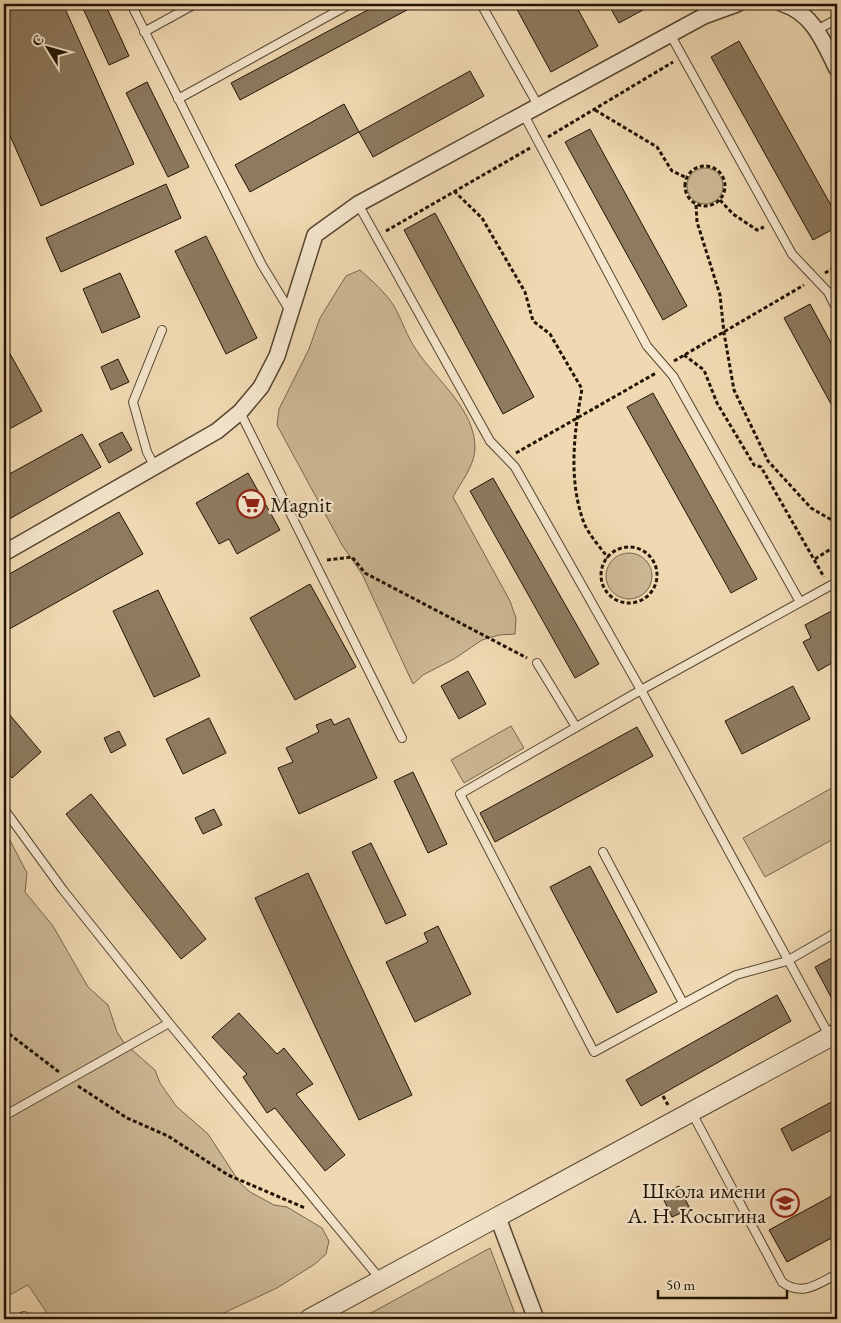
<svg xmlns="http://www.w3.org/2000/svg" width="841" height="1323" viewBox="0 0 841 1323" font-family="'EB Garamond',serif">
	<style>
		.green { fill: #cdb895; stroke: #77664d }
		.building { fill: #8d7a5f; stroke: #211405 }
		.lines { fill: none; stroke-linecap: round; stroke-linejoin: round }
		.service-casing { stroke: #554530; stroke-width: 10 }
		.minor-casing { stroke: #554530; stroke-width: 18 }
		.tertiary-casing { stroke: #554530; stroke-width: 21 }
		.path { stroke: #211405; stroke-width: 3; stroke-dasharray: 4 2.5; stroke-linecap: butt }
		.service { stroke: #f5e6cd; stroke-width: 8 }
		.minor { stroke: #f5e6cd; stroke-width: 15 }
		.tertiary { stroke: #f5e6cd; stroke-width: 19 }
		.labels { text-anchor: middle; stroke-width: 4.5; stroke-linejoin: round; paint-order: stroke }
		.poi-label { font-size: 22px; fill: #211405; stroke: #f5e6cd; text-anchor: start }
	</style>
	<rect width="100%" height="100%" fill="#f0d9b2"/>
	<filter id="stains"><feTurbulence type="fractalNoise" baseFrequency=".004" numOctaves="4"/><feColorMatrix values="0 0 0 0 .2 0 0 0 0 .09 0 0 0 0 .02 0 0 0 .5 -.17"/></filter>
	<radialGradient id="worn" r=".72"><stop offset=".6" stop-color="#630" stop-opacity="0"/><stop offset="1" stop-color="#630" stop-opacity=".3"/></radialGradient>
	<path class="green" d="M687 186a18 18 0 1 1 36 0a18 18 0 1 1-36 0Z
		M 360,270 C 372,281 385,292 394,306 C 402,320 407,337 417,351 C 437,381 475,409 475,448 C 475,465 461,482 453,497 L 510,601 L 516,618 L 515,634 L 499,635 L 482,640 L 454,659 L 423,675 L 413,684 L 362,574 L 342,545 L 277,425 L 279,409 L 309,349 L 320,318 L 346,276 Z
		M606 576a23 23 0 1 1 46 0a23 23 0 1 1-46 0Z
		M 511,726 L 524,748 L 464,783 L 451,760 Z
		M 837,785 L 837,837 L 765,877 L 743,838 Z
		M 4,829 L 27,873 L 25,892 L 53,926 L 88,987 L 108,1005 L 117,1032 L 124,1043 L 155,1070 L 160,1083 L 176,1106 L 208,1134 L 240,1183 L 250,1192 L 274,1205 L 287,1207 L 322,1228 L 329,1241 L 326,1254 L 315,1264 L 277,1288 L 211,1319 L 51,1319 L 28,1285 L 4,1298 Z
		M 490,1248 L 517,1319 L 360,1319 Z"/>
	<path class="building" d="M 4,4 L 63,4 L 134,164 L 41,206 L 4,122 Z
		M 81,4 L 105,4 L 129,56 L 109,65 Z
		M 379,4 L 418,4 L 240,100 L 231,83 Z
		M 514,4 L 575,4 L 598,46 L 551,72 Z
		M 608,4 L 654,4 L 619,23 Z
		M 739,41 L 837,216 L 837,227 L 813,240 L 711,57 Z
		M 470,71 L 484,96 L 373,157 L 359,132 Z
		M 147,82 L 189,167 L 168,177 L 126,93 Z
		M 344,104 L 359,132 L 250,192 L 235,165 Z
		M 590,129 L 687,306 L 663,320 L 565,142 Z
		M 166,184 L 181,218 L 61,272 L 46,238 Z
		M 435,213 L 534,397 L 503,414 L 404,230 Z
		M 206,236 L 257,338 L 226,354 L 175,251 Z
		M 120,273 L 140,317 L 102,333 L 83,289 Z
		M 810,304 L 837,354 L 837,415 L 784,318 Z
		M 4,343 L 42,411 L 4,432 Z
		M 118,359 L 129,382 L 111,390 L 101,367 Z
		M 653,393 L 757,579 L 731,593 L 627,407 Z
		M 122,432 L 132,450 L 109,463 L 99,444 Z
		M 82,434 L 101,467 L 4,522 L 4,477 Z
		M 248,473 L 280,530 L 237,554 L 229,539 L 219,544 L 196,503 Z
		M 493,478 L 599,664 L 575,678 L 470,491 Z
		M 119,512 L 143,554 L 4,632 L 4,577 Z
		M 310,584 L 356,667 L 295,700 L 250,618 Z
		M 158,590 L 200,676 L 154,697 L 113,611 Z
		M 837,608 L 837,660 L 818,671 L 803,642 L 811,638 L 805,625 Z
		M 468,671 L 486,704 L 459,719 L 441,686 Z
		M 793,686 L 810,719 L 742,754 L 725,721 Z
		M 4,708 L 41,752 L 12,778 L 4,768 Z
		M 209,718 L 226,753 L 183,774 L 166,739 Z
		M 349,718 L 377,778 L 299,814 L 278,768 L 293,762 L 286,748 L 319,732 L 316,725 L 331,719 L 334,725 Z
		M 637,727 L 653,756 L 495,842 L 480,813 Z
		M 119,731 L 126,745 L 111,753 L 104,738 Z
		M 413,772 L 447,844 L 428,853 L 394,781 Z
		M 91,794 L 206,939 L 181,959 L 66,814 Z
		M 214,809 L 222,825 L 203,834 L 195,818 Z
		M 371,843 L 406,915 L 386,924 L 352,852 Z
		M 590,866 L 657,992 L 617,1013 L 550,887 Z
		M 308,873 L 412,1095 L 359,1120 L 255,898 Z
		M 438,926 L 471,994 L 415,1022 L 386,962 L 428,942 L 424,933 Z
		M 837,955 L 837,996 L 832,999 L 815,967 Z
		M 777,995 L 791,1021 L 641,1106 L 626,1080 Z
		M 239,1013 L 277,1054 L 284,1048 L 313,1084 L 296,1094 L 345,1155 L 325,1171 L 275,1108 L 267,1113 L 243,1077 L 247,1074 L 212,1037 Z
		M 837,1099 L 837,1127 L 792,1151 L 781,1129 Z
		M 679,1186 L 690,1209 L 672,1217 L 661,1194 Z
		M 837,1193 L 837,1235 L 787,1262 L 769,1230 Z"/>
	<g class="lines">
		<defs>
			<path id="service" d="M 131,4 L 262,265 L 290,311
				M 481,4 L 539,107
				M 817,30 L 837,19
				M 144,32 L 195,4
				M 670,34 L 792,254 L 828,292 L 837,310
				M 178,99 L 350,4
				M 524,115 L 647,346 L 673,376 L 800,602
				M 358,204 L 490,441 L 515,467 L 641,690 L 830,1037
				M 240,412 L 402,738
				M 155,467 L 147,452 L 133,402 L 162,330
				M 837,582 L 641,690 L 460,794 L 594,1052 L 736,975 L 787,961 L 837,932
				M 537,663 L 576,727
				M 4,809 L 63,890 L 169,1023 L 381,1280
				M 603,852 L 683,1003
				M 692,1113 L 782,1282 C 802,1297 818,1284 837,1274
				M 4,1116 L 169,1023
				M 18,1319 L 24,1316 L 25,1319"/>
			<path id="minor" d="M 783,4 C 813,13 824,43 837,69
				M 4,553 L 217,431 L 240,412 L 261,387 L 277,356 L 315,235 L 358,204 L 704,16 L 737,4
				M 498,1218 L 536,1319"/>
			<path id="tertiary" d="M 309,1319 L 837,1033"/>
		</defs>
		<use href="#service" class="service-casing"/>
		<use href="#minor" class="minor-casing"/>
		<use href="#tertiary" class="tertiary-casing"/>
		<path class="path" d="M 595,110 L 657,147 L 672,171 L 687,178
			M 548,137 L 673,62
			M685 186a20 20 0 1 1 40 0a20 20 0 1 1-40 0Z
			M 454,191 L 482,218 L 525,292 L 533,321 L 550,334 L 582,389 C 574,433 568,480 584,523 C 589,535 600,547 608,558
			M 720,200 L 733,214 L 757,230 L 764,227
			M 696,205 L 697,222 L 720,295 L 724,333 L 734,390 L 768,461 L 811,508 L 837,523
			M 386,231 L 530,148
			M 825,273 L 837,266
			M 684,355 L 704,370 L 717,403 L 754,465 L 761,467 L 824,577
			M 674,361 L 804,285
			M 516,453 L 656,373
			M601 575a28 28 0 1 1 56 0a28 28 0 1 1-56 0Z
			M 815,559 L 837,545
			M 327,560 L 352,557 L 365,573 L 527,658
			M 4,1030 L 59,1072
			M 78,1086 L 127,1118 L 168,1136 L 228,1175 L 305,1208
			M 663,1096 L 668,1105"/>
		<use href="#service" class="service"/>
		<use href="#minor" class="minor"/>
		<use href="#tertiary" class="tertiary"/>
	</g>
	<defs>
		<symbol id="supermarket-ring" viewBox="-11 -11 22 22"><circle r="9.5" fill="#f5e6cd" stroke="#8f2418" stroke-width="1.5"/><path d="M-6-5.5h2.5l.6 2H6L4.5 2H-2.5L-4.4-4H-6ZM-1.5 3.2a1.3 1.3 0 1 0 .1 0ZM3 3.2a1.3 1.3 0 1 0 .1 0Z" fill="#8f2418"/></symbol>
		<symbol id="school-ring" viewBox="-11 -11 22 22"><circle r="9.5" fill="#f5e6cd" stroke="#8f2418" stroke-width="1.5"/><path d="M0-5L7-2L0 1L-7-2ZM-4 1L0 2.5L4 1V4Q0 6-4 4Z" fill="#8f2418"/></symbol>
	</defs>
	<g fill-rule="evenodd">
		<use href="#supermarket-ring" x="235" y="488" width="32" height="32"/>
		<use href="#school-ring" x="769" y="1187" width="32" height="32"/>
	</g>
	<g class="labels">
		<g class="poi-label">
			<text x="270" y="512">Magnit</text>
			<text x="766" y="1198" text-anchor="end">Школа имени<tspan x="766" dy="25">А. Н. Косыгина</tspan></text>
		</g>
	</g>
	<rect width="841" height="1323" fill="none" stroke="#f0d9b2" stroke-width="20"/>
	<rect x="5" y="5" width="831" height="1313" fill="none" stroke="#211405" stroke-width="2.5"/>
	<rect x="10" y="10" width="821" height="1303" fill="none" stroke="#211405"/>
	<g transform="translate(48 48) rotate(307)" stroke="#f5e6cd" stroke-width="4" paint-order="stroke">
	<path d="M0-4L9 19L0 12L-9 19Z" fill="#211405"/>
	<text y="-8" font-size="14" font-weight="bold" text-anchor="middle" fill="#211405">С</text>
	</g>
	<path d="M658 1290v8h129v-8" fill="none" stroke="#211405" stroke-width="2.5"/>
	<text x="666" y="1290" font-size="15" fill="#211405" stroke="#f5e6cd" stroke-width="4" paint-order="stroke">50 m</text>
	<rect width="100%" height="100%" filter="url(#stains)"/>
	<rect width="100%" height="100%" fill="url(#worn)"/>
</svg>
